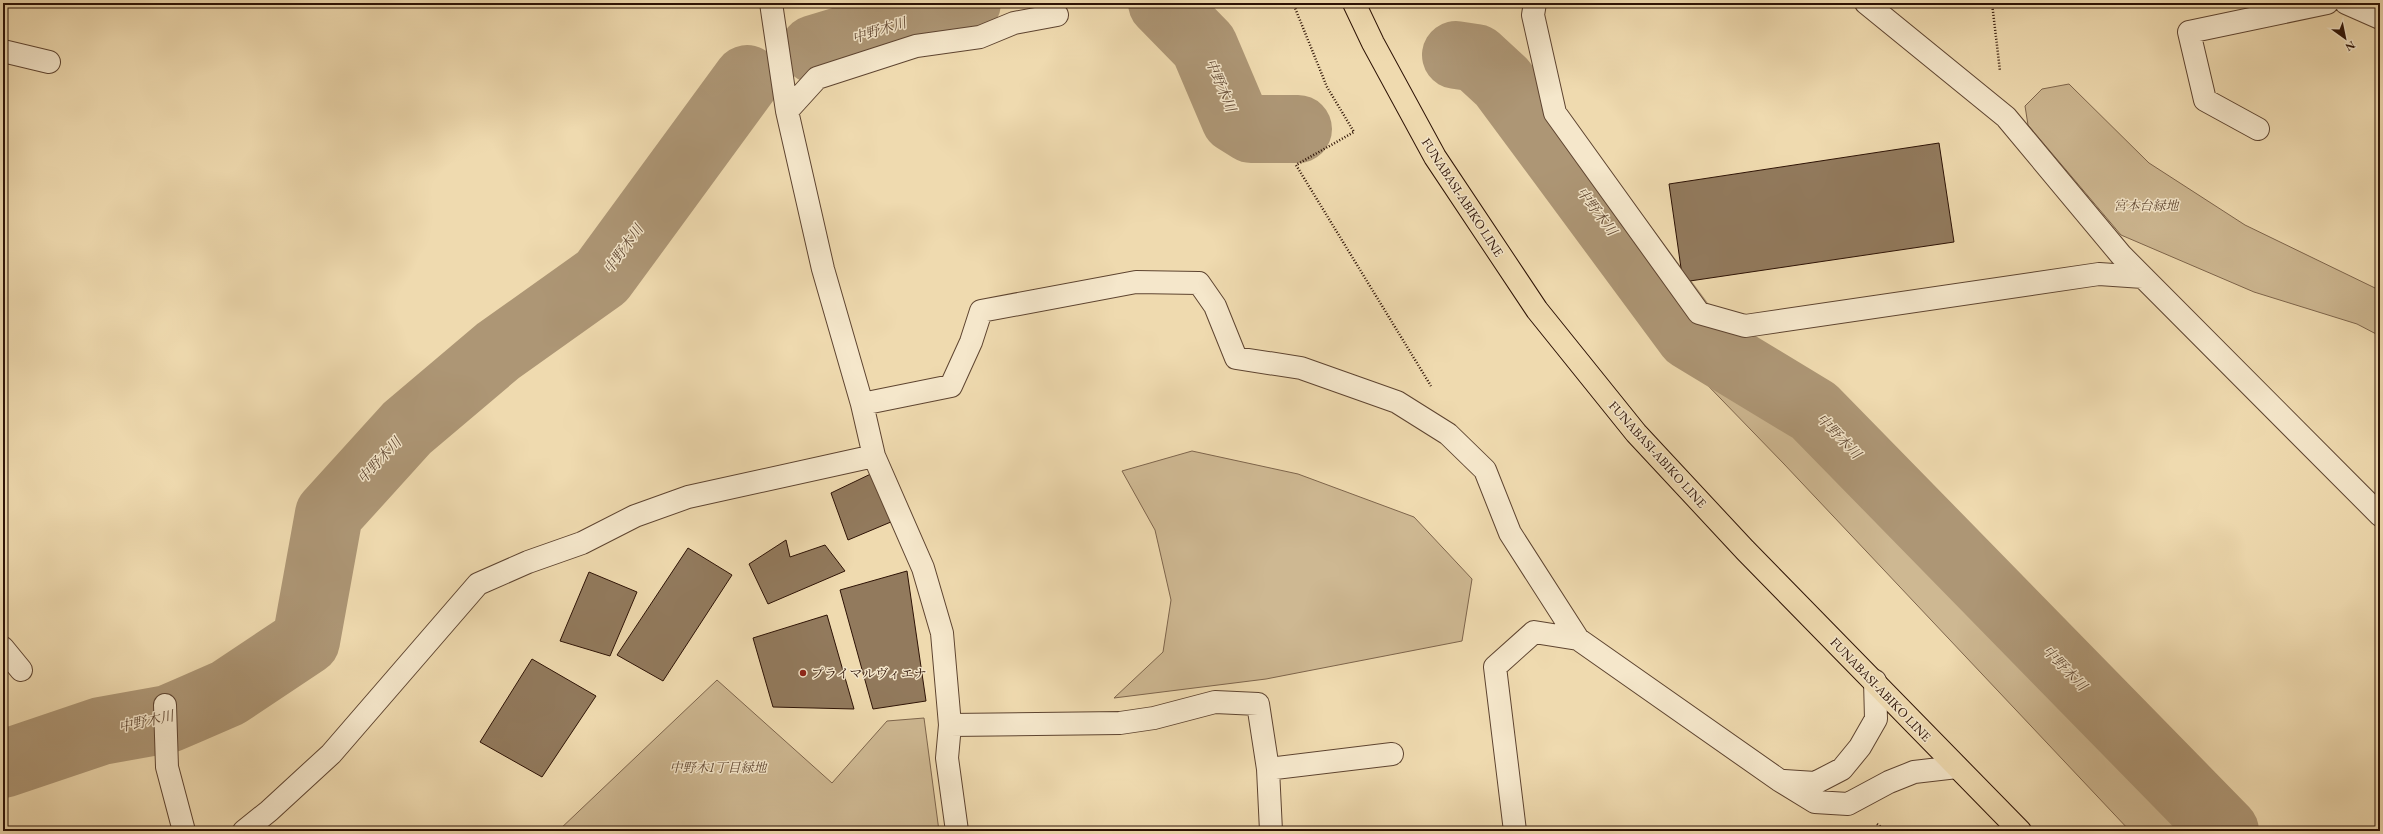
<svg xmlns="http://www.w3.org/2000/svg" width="2383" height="834" viewBox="0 0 2383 834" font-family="'EB Garamond','Noto Serif JP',serif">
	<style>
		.green { fill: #ceb892; stroke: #7e654c }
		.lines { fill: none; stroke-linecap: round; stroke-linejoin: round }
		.river { stroke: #ad9675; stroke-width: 68 }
		.building { fill: #927a5d; stroke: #2d1205 }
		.minor-casing { stroke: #5e4430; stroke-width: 24 }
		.major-casing { stroke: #2d1205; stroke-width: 24 }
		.path { stroke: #2d1205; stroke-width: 2.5; stroke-dasharray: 1 2; stroke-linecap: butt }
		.minor { stroke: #f5e7cb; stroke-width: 22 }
		.major { stroke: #efdaaf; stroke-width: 22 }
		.poi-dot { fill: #8f2418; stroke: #f5e7cb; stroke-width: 1.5 }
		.labels { text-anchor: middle; stroke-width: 3; stroke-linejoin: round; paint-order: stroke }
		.street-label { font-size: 13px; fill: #2d1205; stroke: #f5e7cb }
		.park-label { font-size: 13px; font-style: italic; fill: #654c36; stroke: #f5e7cb }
		.poi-label { font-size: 13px; fill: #2d1205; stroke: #f5e7cb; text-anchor: start }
		.water-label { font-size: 14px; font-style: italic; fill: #604732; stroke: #f5e7cb }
	</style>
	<rect width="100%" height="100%" fill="#efdaaf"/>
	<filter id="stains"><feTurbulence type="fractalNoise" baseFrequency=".005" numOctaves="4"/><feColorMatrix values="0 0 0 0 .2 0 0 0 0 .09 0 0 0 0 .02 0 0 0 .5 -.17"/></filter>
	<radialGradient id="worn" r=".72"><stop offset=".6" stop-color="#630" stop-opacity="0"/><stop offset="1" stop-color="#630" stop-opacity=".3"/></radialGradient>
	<path class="green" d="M 2069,84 L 2149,163 L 2245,225 L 2375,288 L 2380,279 L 2380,336 L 2357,324 L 2254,292 L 2121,235 L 2028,125 L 2025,106 L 2042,89 Z
		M 1689,366 L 1771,408 L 2184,831 L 2130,831 L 1784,464 Z
		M 1192,451 L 1298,474 L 1414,517 L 1472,579 L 1462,641 L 1266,679 L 1114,698 L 1163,652 L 1171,600 L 1155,530 L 1122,471 Z
		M 717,680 L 832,783 L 887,721 L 924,718 L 939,831 L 558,831 Z"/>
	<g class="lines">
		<path class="river" d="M 1162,3 L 1204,46 L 1235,119 L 1251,129 L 1298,129
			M 814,49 L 967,3
			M 1456,55 L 1476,58 L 1502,82 L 1690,336 L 1814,411 L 2225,831
			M 3,764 L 101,731 L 168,719 L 189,710 L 228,693 L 306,641 L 329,514 L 407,428 L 498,351 L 602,277 L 747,79"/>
	</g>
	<path class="building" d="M 1939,143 L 1954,242 L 1683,282 L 1669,184 Z
		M 877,471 L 898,519 L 848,540 L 831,493 Z
		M 786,540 L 790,557 L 825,545 L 845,571 L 768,604 L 749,564 Z
		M 688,548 L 732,575 L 663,681 L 617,655 Z
		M 907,571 L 926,701 L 873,709 L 840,590 Z
		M 589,572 L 637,592 L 610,656 L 560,641 Z
		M 827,615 L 854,709 L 773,707 L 753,638 Z
		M 532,659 L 596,696 L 542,777 L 480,742 Z"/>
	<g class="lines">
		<defs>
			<path id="minor" d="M 771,3 L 787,111 L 823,269 L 862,404 L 874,456 L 923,568 L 942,633 L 950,725 L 947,758 L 957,831
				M 1535,3 L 1533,15 L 1555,113 L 1699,313 L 1745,326 L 2099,274 L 2143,277
				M 1866,3 L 2006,117 L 2121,255 L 2380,515
				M 2346,3 L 2380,18
				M 3,51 L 49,62
				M 787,111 L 817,78 L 916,46 L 980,37 L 1014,23 L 1057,15
				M 2258,129 L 2205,100 L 2189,32 L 2327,3
				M 862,404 L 951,386 L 971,342 L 981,311 L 1136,282 L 1199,283 L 1215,306 L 1236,358 L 1301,368 L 1397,402 L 1448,434 L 1485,470 L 1510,533 L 1578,639 L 1779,780 L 1815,802 L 1848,804 L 1889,782 L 1914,772 L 1957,767
				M 3,648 L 21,670
				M 165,705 L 167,767 L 184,831
				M 950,725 L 1120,723 L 1154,718 L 1215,702 L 1258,704 L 1268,769 L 1271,831
				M 1268,769 L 1392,754
				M 1784,781 L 1815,783 L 1842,769 L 1860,747 L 1876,719 L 1875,681
				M 244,831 L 269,811 L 331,754 L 478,584 L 528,562 L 582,543 L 635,516 L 688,497 L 874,456
				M 1515,831 L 1495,667 L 1534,632 L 1578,639"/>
			<path id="major" d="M 1354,3 L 1373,43 L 1435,157 L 1537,310 L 1636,433 L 1745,550 L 2020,831"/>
		</defs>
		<use href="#minor" class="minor-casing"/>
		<use href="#major" class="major-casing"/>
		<path class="path" d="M 1293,3 L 1327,87 L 1354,132 L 1296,165 L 1431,386
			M 1992,3 L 2000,71
			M 1877,824 L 1886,831"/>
		<use href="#minor" class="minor"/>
		<use href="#major" class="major"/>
	</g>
	<circle class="poi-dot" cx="803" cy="673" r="4"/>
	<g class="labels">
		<g class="street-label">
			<text transform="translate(1463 197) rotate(57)" y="5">FUNABASI-ABIKO LINE</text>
			<text transform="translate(1658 454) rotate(48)" y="5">FUNABASI-ABIKO LINE</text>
			<text transform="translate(1881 689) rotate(46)" y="5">FUNABASI-ABIKO LINE</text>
		</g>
		<g class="park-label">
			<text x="2146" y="210">宮本台緑地</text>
			<text x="718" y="772">中野木1丁目緑地</text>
		</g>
		<g class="poi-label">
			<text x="811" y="678">プライマルヴィエナ</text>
		</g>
		<g class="water-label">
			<text transform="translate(879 30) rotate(-17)" y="5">中野木川</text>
			<text transform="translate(1221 85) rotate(67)" y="5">中野木川</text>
			<text transform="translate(1597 211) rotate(53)" y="5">中野木川</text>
			<text transform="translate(623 249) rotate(-54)" y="5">中野木川</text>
			<text transform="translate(1839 436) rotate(46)" y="5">中野木川</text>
			<text transform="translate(379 460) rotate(-47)" y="5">中野木川</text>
			<text transform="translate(2065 668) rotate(46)" y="5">中野木川</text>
			<text transform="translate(146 721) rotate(-12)" y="5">中野木川</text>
		</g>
	</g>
	<rect width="2383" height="834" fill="none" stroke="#efdaaf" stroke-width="16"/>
	<rect x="4" y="4" width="2375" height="826" fill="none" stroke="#2d1205" stroke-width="2"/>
	<rect x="8" y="8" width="2367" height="818" fill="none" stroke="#2d1205"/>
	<g transform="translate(2345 38) rotate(147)" stroke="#f5e7cb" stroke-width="3" paint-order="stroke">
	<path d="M0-3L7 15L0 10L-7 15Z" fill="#2d1205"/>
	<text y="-6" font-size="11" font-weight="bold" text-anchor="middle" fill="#2d1205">N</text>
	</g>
	<rect width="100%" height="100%" filter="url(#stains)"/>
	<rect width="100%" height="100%" fill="url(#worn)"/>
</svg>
